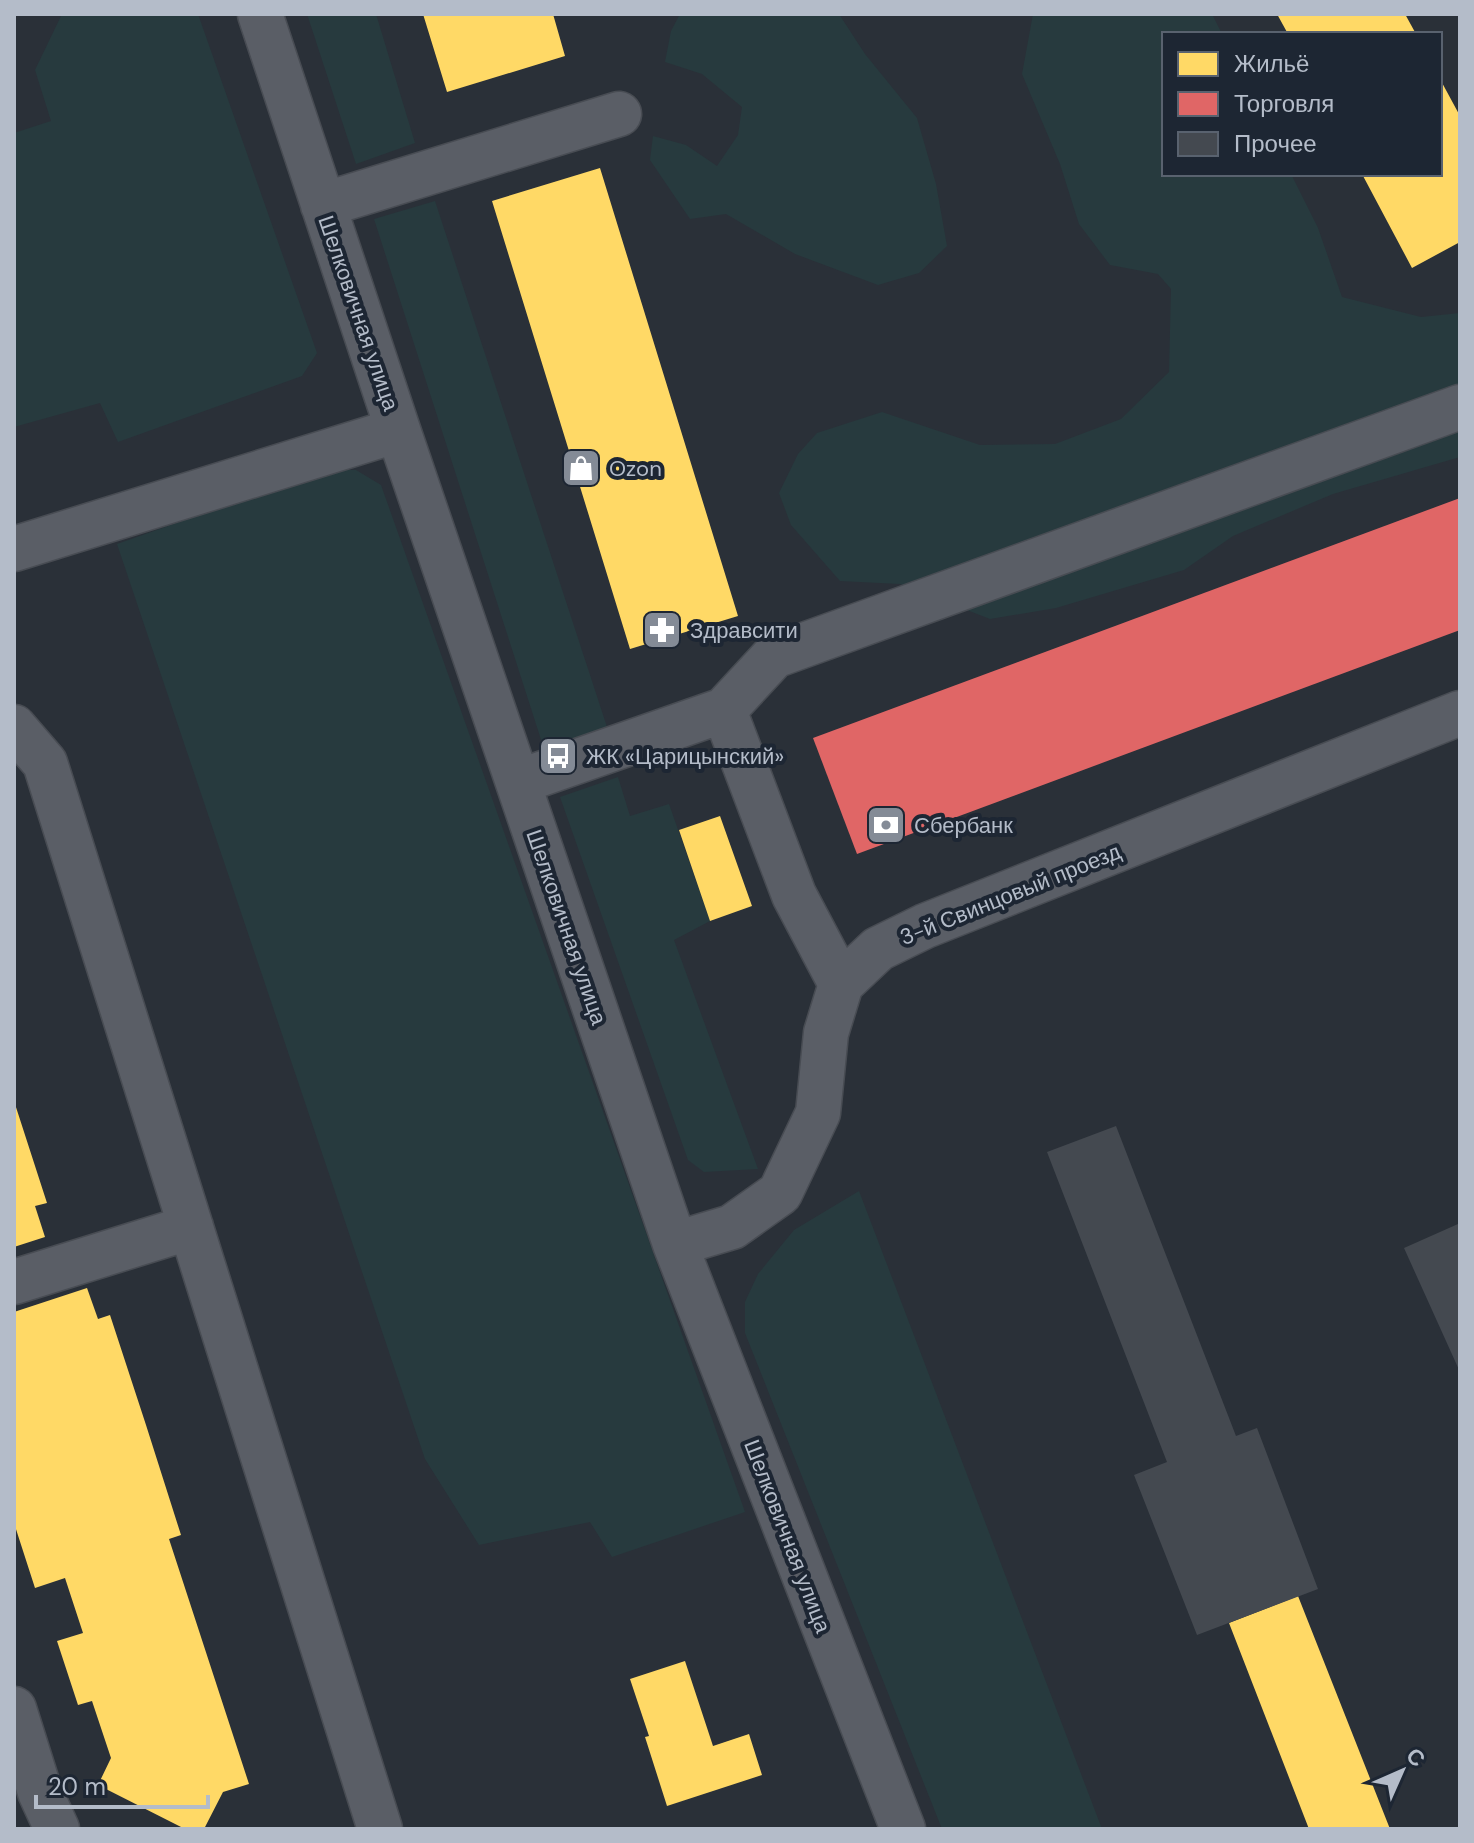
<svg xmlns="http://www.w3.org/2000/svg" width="1474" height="1843" viewBox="0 0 1474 1843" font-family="'DM Sans',sans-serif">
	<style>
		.green { fill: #273a3e }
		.homes { fill: #ffd966 }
		.shops { fill: #e06666 }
		.building { fill: #444950 }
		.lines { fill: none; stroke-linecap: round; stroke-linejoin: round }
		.minor-casing { stroke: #484c53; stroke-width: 47 }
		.minor { stroke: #5a5e66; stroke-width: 44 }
		.labels { text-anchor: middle; stroke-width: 8; stroke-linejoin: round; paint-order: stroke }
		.street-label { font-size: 22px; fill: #b4bcc9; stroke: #1d2633 }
		.poi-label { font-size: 22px; fill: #b4bcc9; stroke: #1d2633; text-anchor: start }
	</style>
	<rect width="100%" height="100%" fill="#2a3038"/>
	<path class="green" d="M 67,14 L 198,14 L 317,353 L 302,376 L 118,442 L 100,403 L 14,427 L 14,133 L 51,121 L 35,70 L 61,16 Z
		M 307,14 L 376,14 L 415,143 L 356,164 Z
		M 680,14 L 839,14 L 865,54 L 917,118 L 936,184 L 947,246 L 919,273 L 878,285 L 795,254 L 726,214 L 690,219 L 650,160 L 653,136 L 686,145 L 717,166 L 738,135 L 742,107 L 702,74 L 665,62 L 671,31 Z
		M 1033,14 L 1212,14 L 1222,34 L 1164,34 L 1164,174 L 1291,174 L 1318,228 L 1342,297 L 1421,317 L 1460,313 L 1460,457 L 1333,494 L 1233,536 L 1184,570 L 1056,608 L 990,619 L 900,584 L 840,581 L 791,525 L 779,493 L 798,454 L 817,433 L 882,412 L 980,445 L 1055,444 L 1121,419 L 1169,372 L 1171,289 L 1158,274 L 1110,265 L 1079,224 L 1060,164 L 1022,74 Z
		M 435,201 L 608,730 L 544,749 L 374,219 Z
		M 327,470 L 356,470 L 381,485 L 745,1512 L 612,1557 L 590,1522 L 479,1545 L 425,1459 L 117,544 Z
		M 618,777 L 630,816 L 669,804 L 710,921 L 674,940 L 758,1169 L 704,1172 L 688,1160 L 560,797 Z
		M 859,1191 L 1102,1829 L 942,1829 L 745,1333 L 745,1302 L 758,1274 L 794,1230 Z"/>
	<path class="homes" d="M 423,14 L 553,14 L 565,56 L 447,92 Z
		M 1277,14 L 1405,14 L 1416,34 L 1288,34 Z
		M 1440,79 L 1460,116 L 1460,242 L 1412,268 L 1362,174 L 1440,174 Z
		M 600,168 L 738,616 L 630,649 L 492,201 Z
		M 720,816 L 752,906 L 710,921 L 679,830 Z
		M 14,1101 L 47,1203 L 35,1206 L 45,1237 L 14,1247 Z
		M 87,1288 L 98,1319 L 110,1315 L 146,1425 L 181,1535 L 169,1539 L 249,1784 L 223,1792 L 204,1829 L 185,1829 L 98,1785 L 111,1758 L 92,1701 L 78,1705 L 57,1641 L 83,1633 L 65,1578 L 35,1588 L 14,1523 L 14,1312 Z
		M 1298,1596 L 1390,1829 L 1309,1829 L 1229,1623 Z
		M 685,1661 L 713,1746 L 749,1734 L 762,1775 L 667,1806 L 645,1737 L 649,1736 L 630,1679 Z"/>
	<path class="shops" d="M 1460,498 L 1460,630 L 857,854 L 813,738 Z"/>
	<path class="building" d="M 1116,1126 L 1236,1436 L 1257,1428 L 1318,1589 L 1197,1635 L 1134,1475 L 1167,1462 L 1047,1152 Z
		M 1458,1224 L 1460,1229 L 1460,1372 L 1404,1248 Z"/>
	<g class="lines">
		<defs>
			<path id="minor" d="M 260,14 L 398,430 L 675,1244 L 903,1829
				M 323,205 L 619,114
				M 14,549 L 398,430
				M 724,710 L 794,895 L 841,984
				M 14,727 L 45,763 L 380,1829
				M 518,782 L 724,710 L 774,656 L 1460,407
				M 675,1244 L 732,1227 L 780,1193 L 818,1113 L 826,1033 L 841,984 L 878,949 L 925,926 L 1460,713
				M 14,1282 L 191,1227
				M 14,1709 L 40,1792 L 57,1829"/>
		</defs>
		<use href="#minor" class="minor-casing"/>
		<use href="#minor" class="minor"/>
	</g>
	<defs>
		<symbol id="shop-square" viewBox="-11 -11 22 22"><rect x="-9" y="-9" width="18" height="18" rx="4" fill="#848b96" stroke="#1d2633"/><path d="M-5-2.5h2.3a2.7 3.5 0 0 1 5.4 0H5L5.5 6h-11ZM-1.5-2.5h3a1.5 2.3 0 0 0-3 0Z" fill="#fff"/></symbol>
		<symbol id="pharmacy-square" viewBox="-11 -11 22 22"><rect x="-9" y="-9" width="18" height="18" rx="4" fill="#848b96" stroke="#1d2633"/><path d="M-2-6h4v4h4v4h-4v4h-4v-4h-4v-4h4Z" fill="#fff"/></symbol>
		<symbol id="bus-square" viewBox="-11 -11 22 22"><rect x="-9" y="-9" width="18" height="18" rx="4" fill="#848b96" stroke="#1d2633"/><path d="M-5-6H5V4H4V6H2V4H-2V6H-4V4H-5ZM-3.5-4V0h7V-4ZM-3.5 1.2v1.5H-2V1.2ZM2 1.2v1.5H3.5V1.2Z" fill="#fff"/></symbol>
		<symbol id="bank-square" viewBox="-11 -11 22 22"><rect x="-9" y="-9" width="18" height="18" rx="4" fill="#848b96" stroke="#1d2633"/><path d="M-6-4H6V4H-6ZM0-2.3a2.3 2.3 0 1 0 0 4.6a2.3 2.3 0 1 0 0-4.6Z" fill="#fff"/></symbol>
	</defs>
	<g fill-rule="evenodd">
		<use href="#shop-square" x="559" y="446" width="44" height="44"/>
		<use href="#pharmacy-square" x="640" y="608" width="44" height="44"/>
		<use href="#bus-square" x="536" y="734" width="44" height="44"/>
		<use href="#bank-square" x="864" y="803" width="44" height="44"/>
	</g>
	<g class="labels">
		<g class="street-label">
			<text transform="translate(359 313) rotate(71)" y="8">Шелковичная улица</text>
			<text transform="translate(1010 894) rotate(-22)" y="8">3-й Свинцовый проезд</text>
			<text transform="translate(567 927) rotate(71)" y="8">Шелковичная улица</text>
			<text transform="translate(788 1536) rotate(69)" y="8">Шелковичная улица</text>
		</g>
		<g class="poi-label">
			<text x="609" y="476">Ozon</text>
			<text x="690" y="638">Здравсити</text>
			<text x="586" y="764">ЖК «Царицынский»</text>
			<text x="914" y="833">Сбербанк</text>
		</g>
	</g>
	<rect width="1474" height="1843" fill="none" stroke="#b4bcc9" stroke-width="32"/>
	<rect x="1162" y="32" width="280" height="144" fill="#1d2633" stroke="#59626f" stroke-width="2"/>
	<rect x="1178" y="52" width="40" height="24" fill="#ffd966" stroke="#59626f" stroke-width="2"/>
	<text x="1234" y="72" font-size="24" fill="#b4bcc9">Жильё</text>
	<rect x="1178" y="92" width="40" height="24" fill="#e06666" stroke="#59626f" stroke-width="2"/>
	<text x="1234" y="112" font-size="24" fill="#b4bcc9">Торговля</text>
	<rect x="1178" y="132" width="40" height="24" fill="#444950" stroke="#59626f" stroke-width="2"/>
	<text x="1234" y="152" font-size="24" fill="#b4bcc9">Прочее</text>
	<g transform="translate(1402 1771) rotate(45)" stroke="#1d2633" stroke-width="6" paint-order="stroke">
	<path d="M0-6L14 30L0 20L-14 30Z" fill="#b4bcc9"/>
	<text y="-12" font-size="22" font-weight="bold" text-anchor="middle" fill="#b4bcc9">С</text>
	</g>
	<path d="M36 1795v12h172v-12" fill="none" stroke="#b4bcc9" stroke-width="4"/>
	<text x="48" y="1795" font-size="24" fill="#b4bcc9" stroke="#1d2633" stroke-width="6" paint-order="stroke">20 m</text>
</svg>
